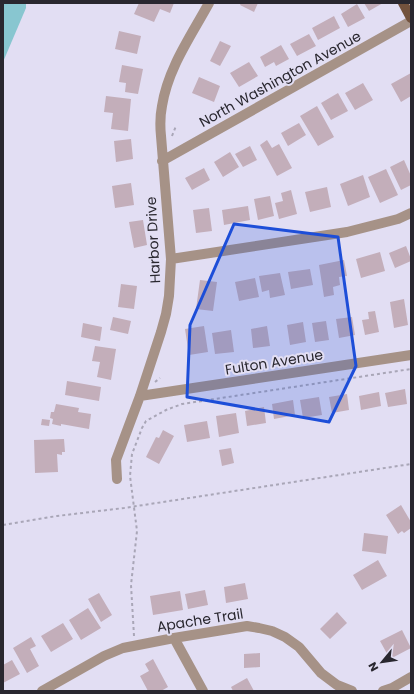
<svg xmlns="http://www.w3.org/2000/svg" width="414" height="694" viewBox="0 0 414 694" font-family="Poppins,sans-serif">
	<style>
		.water { fill: #88c6d0 }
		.building { fill: #c3aeba }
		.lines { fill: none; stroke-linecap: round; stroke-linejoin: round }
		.path { stroke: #a9a6b7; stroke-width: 2; stroke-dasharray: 3 3; stroke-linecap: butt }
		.minor { stroke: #a69287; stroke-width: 10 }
		.major { stroke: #73523d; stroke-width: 10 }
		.marked { fill: #1d4ed8; fill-opacity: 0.2; stroke: #1d4ed8; stroke-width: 3; stroke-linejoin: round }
		.labels { text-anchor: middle; stroke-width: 4; stroke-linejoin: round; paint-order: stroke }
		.street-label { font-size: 14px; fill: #29272f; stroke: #e2def3 }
	</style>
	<rect width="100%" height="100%" fill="#e2def3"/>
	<path class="water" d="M 3,3 L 26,3 L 26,8 L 3,62 Z"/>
	<path class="building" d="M 139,3 L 174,3 L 170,13 L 160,9 L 154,22 L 134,14 Z
		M 241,3 L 258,3 L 254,12 L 240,5 Z
		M 364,3 L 383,3 L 369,11 Z
		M 357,4 L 365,18 L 348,27 L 341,14 Z
		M 334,16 L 340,28 L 318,40 L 312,28 Z
		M 119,31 L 141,36 L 137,54 L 115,49 Z
		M 309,34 L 316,46 L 297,56 L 290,44 Z
		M 220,41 L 231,46 L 220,66 L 210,61 Z
		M 281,45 L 289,59 L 276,66 L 274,62 L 265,67 L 260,57 Z
		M 249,62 L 258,76 L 239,87 L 230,73 Z
		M 122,65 L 143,69 L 138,94 L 125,92 L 126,83 L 119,82 Z
		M 411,73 L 411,96 L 401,102 L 391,84 Z
		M 199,77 L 220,86 L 214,102 L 192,93 Z
		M 363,83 L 373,100 L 355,110 L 345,93 Z
		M 338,93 L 348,111 L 331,120 L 321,103 Z
		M 106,96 L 131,99 L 128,131 L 111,129 L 113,113 L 104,112 Z
		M 317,106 L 334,137 L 318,146 L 300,116 Z
		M 299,123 L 306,135 L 288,146 L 281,133 Z
		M 131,139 L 133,159 L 116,162 L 114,141 Z
		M 267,140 L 272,148 L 279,144 L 292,168 L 277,176 L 260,145 Z
		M 250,146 L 257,160 L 243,167 L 235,154 Z
		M 230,152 L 239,167 L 223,177 L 214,162 Z
		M 404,160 L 411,176 L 411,185 L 401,190 L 390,167 Z
		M 204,168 L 210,180 L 192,190 L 185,178 Z
		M 386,169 L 398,195 L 380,203 L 368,177 Z
		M 363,175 L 370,197 L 348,206 L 340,184 Z
		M 131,183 L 134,205 L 115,208 L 112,186 Z
		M 327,187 L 331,207 L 310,212 L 305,192 Z
		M 291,190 L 297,214 L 279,219 L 275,203 L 283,201 L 281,193 Z
		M 270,196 L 274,216 L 258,220 L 254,199 Z
		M 248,206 L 250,220 L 224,225 L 222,210 Z
		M 209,208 L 212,231 L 196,233 L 193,210 Z
		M 143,220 L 147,245 L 134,248 L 129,222 Z
		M 406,246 L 411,259 L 411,261 L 395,268 L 389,253 Z
		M 380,252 L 385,271 L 361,278 L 356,259 Z
		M 344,260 L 347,276 L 339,277 L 340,285 L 333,287 L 334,295 L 324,297 L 319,265 Z
		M 310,269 L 313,285 L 291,289 L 288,272 Z
		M 280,273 L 285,295 L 270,298 L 269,290 L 262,292 L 259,276 Z
		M 255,278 L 259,297 L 239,301 L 235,282 Z
		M 200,280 L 217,282 L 213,311 L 196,309 Z
		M 121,284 L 137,286 L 134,309 L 118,307 Z
		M 404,299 L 408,325 L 394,328 L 390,302 Z
		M 375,311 L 379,332 L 365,335 L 362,320 L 369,319 L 368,312 Z
		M 113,317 L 131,321 L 128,334 L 110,330 Z
		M 352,317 L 355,335 L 339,338 L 336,319 Z
		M 326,321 L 329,340 L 315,342 L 312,323 Z
		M 303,322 L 306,342 L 290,345 L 287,325 Z
		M 83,323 L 102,327 L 100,341 L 81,337 Z
		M 204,326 L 208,352 L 189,355 L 185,329 Z
		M 267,326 L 270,346 L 253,348 L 251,329 Z
		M 231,330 L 234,352 L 215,354 L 212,333 Z
		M 95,346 L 116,349 L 111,380 L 97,377 L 100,362 L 92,361 Z
		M 67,381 L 101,387 L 99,401 L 65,395 Z
		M 405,389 L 407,404 L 388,407 L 385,393 Z
		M 379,392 L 381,406 L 361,410 L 359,396 Z
		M 347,394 L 349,410 L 332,413 L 329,397 Z
		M 319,397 L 322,415 L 303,418 L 300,400 Z
		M 293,400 L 295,415 L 274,419 L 272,404 Z
		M 56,404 L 79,408 L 78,412 L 91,414 L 89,429 L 61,424 L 61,426 L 52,424 L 53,419 L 50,418 L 51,412 L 54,412 Z
		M 264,407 L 266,423 L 247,426 L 245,411 Z
		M 236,413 L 239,433 L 219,437 L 216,416 Z
		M 42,419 L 50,420 L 49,426 L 41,425 Z
		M 207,421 L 210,438 L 187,442 L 184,425 Z
		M 163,430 L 174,436 L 159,464 L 146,457 L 156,437 L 159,438 Z
		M 64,439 L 65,452 L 62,452 L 62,455 L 57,454 L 58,472 L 35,473 L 34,440 Z
		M 231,448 L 234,463 L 222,466 L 219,450 Z
		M 401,505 L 411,522 L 411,528 L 404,533 L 402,531 L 398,534 L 386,515 Z
		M 364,533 L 388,536 L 386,554 L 362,551 Z
		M 378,560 L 387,576 L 362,590 L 353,575 Z
		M 245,583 L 248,599 L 226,603 L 224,587 Z
		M 205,590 L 208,605 L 188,609 L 185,594 Z
		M 180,591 L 183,610 L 153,615 L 150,596 Z
		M 99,593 L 112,615 L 101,622 L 88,599 Z
		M 88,608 L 101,628 L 81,640 L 69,620 Z
		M 337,612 L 347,623 L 330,639 L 320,629 Z
		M 63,623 L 73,639 L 51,652 L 41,636 Z
		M 402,630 L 411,648 L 390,659 L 380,641 Z
		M 31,637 L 36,646 L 30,649 L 39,666 L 27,673 L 13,648 Z
		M 260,653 L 260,667 L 244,668 L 244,654 Z
		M 153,659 L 168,687 L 161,691 L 148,691 L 140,676 L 149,671 L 145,664 Z
		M 12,660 L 20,674 L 3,683 L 3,665 Z
		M 247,678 L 254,691 L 233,691 L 231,687 Z"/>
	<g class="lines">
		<path class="path" d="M 172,136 L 176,126
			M 155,382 L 160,378
			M 3,525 L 57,516 L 124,508 L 411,464
			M 134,636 L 131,585 L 137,531 L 130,476 L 132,454 L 142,428 L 146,421 L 166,410 L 182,404 L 411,369"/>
		<path class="minor" d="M 162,161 L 411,21
			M 171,259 L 347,232 L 398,219 L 411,213
			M 140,396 L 411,355
			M 117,479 L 116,460 L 140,396 L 161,332 L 166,314 L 169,296 L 171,259 L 161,136 C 160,126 160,116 162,106 C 168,68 191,36 209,3
			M 174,638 L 203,691
			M 42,691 L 104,656 L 123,648 L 174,638 L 247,626 L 259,628 L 272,631 L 285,637 L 299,647 L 321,673 L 337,685 L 352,691
			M 383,691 L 392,688 L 411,677"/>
		<path class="major" d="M 403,3 L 411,18"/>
	</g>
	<path class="marked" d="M 234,224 L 338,237 L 356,366 L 329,422 L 187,397 L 190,325 Z"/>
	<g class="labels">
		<g class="street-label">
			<text transform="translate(280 79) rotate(-29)" y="5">North Washington Avenue</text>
			<text transform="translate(153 240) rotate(-93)" y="5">Harbor Drive</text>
			<text transform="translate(274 362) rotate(-9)" y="5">Fulton Avenue</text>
			<text transform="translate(200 620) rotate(-9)" y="5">Apache Trail</text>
		</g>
	</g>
	<rect width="414" height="694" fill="none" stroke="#29272f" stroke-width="8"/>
	<g transform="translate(382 662) rotate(241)" stroke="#e2def3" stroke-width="3" paint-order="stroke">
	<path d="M0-3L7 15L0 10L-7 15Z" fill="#29272f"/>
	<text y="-6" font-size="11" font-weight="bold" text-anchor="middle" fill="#29272f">N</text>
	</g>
</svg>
